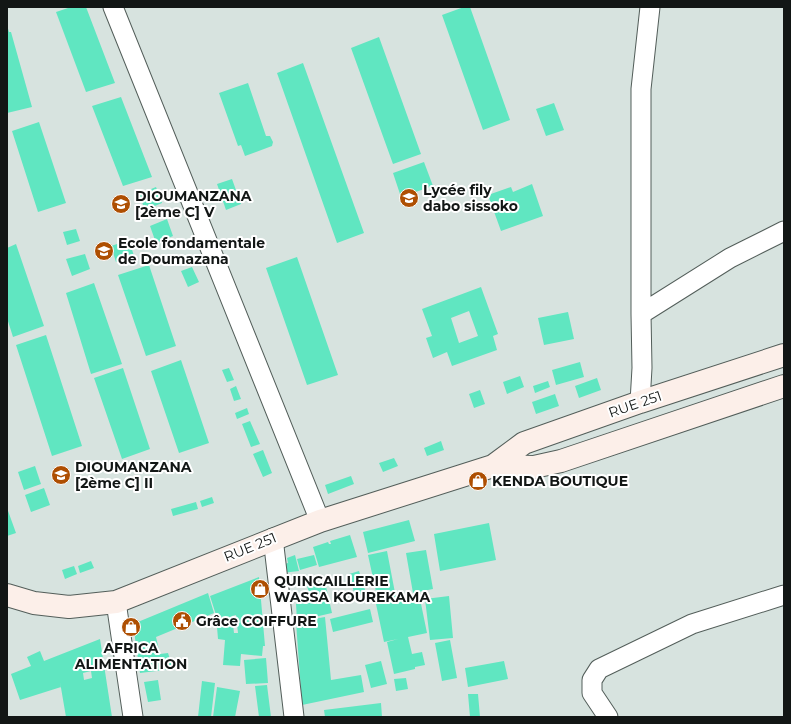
<svg xmlns="http://www.w3.org/2000/svg" width="791" height="724" viewBox="0 0 791 724" font-family="Montserrat,sans-serif">
	<style>
		.building { fill: #60e6c1; fill-rule: evenodd }
		.lines { fill: none; stroke-linecap: round; stroke-linejoin: round }
		.minor-casing { stroke: #535e5a; stroke-width: 21 }
		.secondary-casing { stroke: #535e5a; stroke-width: 24 }
		.minor { stroke: #fff; stroke-width: 19 }
		.secondary { stroke: #fcefe9; stroke-width: 22 }
		.labels { text-anchor: middle; stroke-width: 4; stroke-linejoin: round; paint-order: stroke }
		.poi-label { font-size: 14px; font-weight: bold; fill: #121615; stroke: #fff; text-anchor: start }
		.street-label { font-size: 14px; fill: #121615; stroke: #fff }
	</style>
	<rect width="100%" height="100%" fill="#d7e3df"/>
	<path class="building" d="M 71,7 L 86,7 L 115,83 L 86,92 L 56,12 Z
		M 464,7 L 470,7 L 510,120 L 483,130 L 442,15 Z
		M 7,25 L 9,32 L 11,32 L 32,107 L 7,113 Z
		M 379,37 L 421,154 L 393,164 L 351,48 Z
		M 303,63 L 364,233 L 337,243 L 277,73 Z
		M 248,83 L 266,136 L 270,136 L 273,142 L 272,146 L 245,156 L 241,145 L 238,146 L 219,93 Z
		M 121,97 L 152,177 L 123,186 L 92,106 Z
		M 554,103 L 564,130 L 546,136 L 536,109 Z
		M 39,122 L 66,203 L 38,212 L 12,131 Z
		M 424,162 L 433,186 L 401,197 L 393,173 Z
		M 232,179 L 241,204 L 226,210 L 217,184 Z
		M 532,184 L 543,216 L 501,231 L 488,195 L 511,187 L 513,192 Z
		M 156,187 L 162,203 L 145,210 L 139,194 Z
		M 167,219 L 173,236 L 156,243 L 150,226 Z
		M 76,229 L 80,241 L 67,245 L 63,232 Z
		M 129,240 L 134,256 L 116,262 L 111,246 Z
		M 16,244 L 44,326 L 13,337 L 7,318 L 7,248 Z
		M 85,254 L 90,269 L 72,276 L 66,259 Z
		M 297,257 L 338,375 L 307,385 L 266,268 Z
		M 149,265 L 176,346 L 146,356 L 118,275 Z
		M 192,267 L 199,282 L 188,287 L 181,271 Z
		M 94,283 L 122,364 L 91,374 L 66,293 Z
		M 481,287 L 498,334 L 493,336 L 497,350 L 452,366 L 447,352 L 433,358 L 426,338 L 432,336 L 422,309 ZM 469,311 L 478,336 L 459,343 L 451,318 Z
		M 568,312 L 574,339 L 544,345 L 538,318 Z
		M 46,335 L 82,446 L 52,456 L 16,345 Z
		M 181,360 L 209,443 L 179,453 L 151,371 Z
		M 580,362 L 584,377 L 556,385 L 552,370 Z
		M 123,368 L 150,449 L 122,459 L 94,378 Z
		M 229,368 L 234,380 L 227,382 L 222,370 Z
		M 520,376 L 524,387 L 507,394 L 503,382 Z
		M 597,378 L 601,390 L 579,398 L 575,386 Z
		M 548,381 L 550,387 L 535,393 L 533,386 Z
		M 236,386 L 241,399 L 234,401 L 230,389 Z
		M 480,390 L 485,404 L 474,408 L 469,394 Z
		M 555,394 L 559,406 L 536,414 L 532,402 Z
		M 247,408 L 249,414 L 237,419 L 235,413 Z
		M 250,421 L 260,444 L 251,447 L 242,424 Z
		M 441,441 L 444,450 L 427,456 L 424,448 Z
		M 263,450 L 272,473 L 263,477 L 253,454 Z
		M 394,458 L 398,466 L 383,472 L 379,463 Z
		M 35,466 L 41,484 L 24,490 L 18,472 Z
		M 351,476 L 354,484 L 328,494 L 325,485 Z
		M 44,488 L 50,505 L 31,512 L 25,495 Z
		M 212,497 L 214,503 L 202,507 L 200,501 Z
		M 196,502 L 198,509 L 173,516 L 171,509 Z
		M 7,508 L 16,533 L 7,536 Z
		M 409,520 L 415,541 L 368,553 L 363,532 Z
		M 489,523 L 496,560 L 440,571 L 434,534 Z
		M 350,535 L 357,557 L 319,567 L 313,547 L 328,542 L 329,544 L 331,544 L 330,541 Z
		M 426,550 L 433,589 L 413,593 L 406,553 Z
		M 387,551 L 396,598 L 378,601 L 368,555 Z
		M 295,555 L 299,571 L 282,573 L 280,565 L 288,563 L 287,558 Z
		M 314,555 L 317,565 L 300,570 L 297,559 Z
		M 91,561 L 94,568 L 80,573 L 78,566 Z
		M 74,566 L 77,574 L 65,579 L 62,570 Z
		M 359,571 L 366,593 L 355,596 L 349,574 Z
		M 259,577 L 265,646 L 263,646 L 262,656 L 241,654 L 240,666 L 223,665 L 225,640 L 218,639 L 216,615 L 210,596 ZM 236,615 L 238,633 L 234,633 L 232,616 Z
		M 325,582 L 332,613 L 297,621 L 296,604 L 311,599 L 307,586 Z
		M 208,593 L 214,613 L 156,637 L 160,654 L 168,653 L 173,669 L 140,673 L 133,624 Z
		M 419,594 L 427,633 L 408,637 L 412,654 L 422,652 L 425,665 L 415,667 L 415,669 L 394,674 L 387,642 L 398,639 L 384,642 L 376,604 Z
		M 449,596 L 453,638 L 430,640 L 425,599 Z
		M 370,609 L 373,622 L 333,632 L 330,619 Z
		M 325,617 L 331,680 L 361,675 L 364,692 L 302,705 L 296,622 Z
		M 100,639 L 112,717 L 66,717 L 60,682 L 61,687 L 20,700 L 11,674 L 31,666 L 27,657 L 40,651 L 44,661 ZM 91,671 L 92,678 L 84,680 L 83,673 Z
		M 450,640 L 457,678 L 442,681 L 435,643 Z
		M 266,658 L 268,683 L 246,684 L 244,660 Z
		M 381,661 L 387,684 L 371,688 L 365,665 Z
		M 504,661 L 508,679 L 468,687 L 465,668 Z
		M 406,678 L 408,689 L 396,691 L 394,679 Z
		M 158,680 L 161,700 L 148,702 L 144,682 Z
		M 202,681 L 215,683 L 211,717 L 198,717 Z
		M 267,685 L 271,717 L 259,717 L 255,686 Z
		M 217,687 L 240,691 L 235,717 L 213,717 Z
		M 468,694 L 478,694 L 480,717 L 470,717 Z
		M 381,703 L 382,717 L 325,717 L 324,710 Z"/>
	<g class="lines">
		<defs>
			<path id="minor" d="M 113,7 L 320,521
				M 641,314 L 641,89 L 650,7
				M 640,402 L 642,368 L 641,314 L 730,258 L 784,231
				M 273,538 L 294,717
				M 116,602 L 133,717
				M 608,717 L 592,693 L 592,680 L 599,669 L 692,624 L 784,595"/>
			<path id="secondary" d="M 493,466 L 534,467 L 561,461 L 784,386
				M 7,595 L 34,603 L 69,607 L 116,602 L 320,521 L 493,466 L 524,443 L 640,402 L 784,355"/>
		</defs>
		<use href="#minor" class="minor-casing"/>
		<use href="#secondary" class="secondary-casing"/>
		<use href="#minor" class="minor"/>
		<use href="#secondary" class="secondary"/>
	</g>
	<defs>
		<symbol id="school-disc" viewBox="-11 -11 22 22"><circle r="9.5" fill="#ae4f02" stroke="#fff"/><path d="M0-5L7-2L0 1L-7-2ZM-4 1L0 2.5L4 1V4Q0 6-4 4Z" fill="#fff"/></symbol>
		<symbol id="shop-disc" viewBox="-11 -11 22 22"><circle r="9.5" fill="#ae4f02" stroke="#fff"/><path d="M-5-2.5h2.3a2.7 3.5 0 0 1 5.4 0H5L5.5 6h-11ZM-1.5-2.5h3a1.5 2.3 0 0 0-3 0Z" fill="#fff"/></symbol>
		<symbol id="civic-disc" viewBox="-11 -11 22 22"><circle r="9.5" fill="#ae4f02" stroke="#fff"/><path d="M-.6-6.5H3V-4.5H.6V-3L4-1V1h2V6H-6V1h2V-1L-.6-3ZM-1.2 2.5V6h2.4V2.5Z" fill="#fff"/></symbol>
	</defs>
	<g fill-rule="evenodd">
		<use href="#school-disc" x="398" y="187" width="22" height="22"/>
		<use href="#school-disc" x="110" y="193" width="22" height="22"/>
		<use href="#school-disc" x="93" y="240" width="22" height="22"/>
		<use href="#school-disc" x="50" y="464" width="22" height="22"/>
		<use href="#shop-disc" x="467" y="470" width="22" height="22"/>
		<use href="#shop-disc" x="249" y="578" width="22" height="22"/>
		<use href="#civic-disc" x="171" y="610" width="22" height="22"/>
		<use href="#shop-disc" x="120" y="616" width="22" height="22"/>
	</g>
	<g class="labels">
		<g class="poi-label">
			<text x="423" y="195">Lycée fily<tspan x="423" dy="16">dabo sissoko</tspan></text>
			<text x="135" y="201">DIOUMANZANA<tspan x="135" dy="16">[2ème C] V</tspan></text>
			<text x="118" y="248">Ecole fondamentale<tspan x="118" dy="16">de Doumazana</tspan></text>
			<text x="75" y="472">DIOUMANZANA<tspan x="75" dy="16">[2ème C] II</tspan></text>
			<text x="492" y="486">KENDA BOUTIQUE</text>
			<text x="274" y="586">QUINCAILLERIE<tspan x="274" dy="16">WASSA KOUREKAMA</tspan></text>
			<text x="196" y="626">Grâce COIFFURE</text>
			<text x="131" y="653" text-anchor="middle">AFRICA<tspan x="131" dy="16">ALIMENTATION</tspan></text>
		</g>
		<g class="street-label">
			<text transform="translate(635 404) rotate(-19)" y="5">RUE 251</text>
			<text transform="translate(250 547) rotate(-22)" y="5">RUE 251</text>
		</g>
	</g>
	<rect width="791" height="724" fill="none" stroke="#121615" stroke-width="16"/>
</svg>
